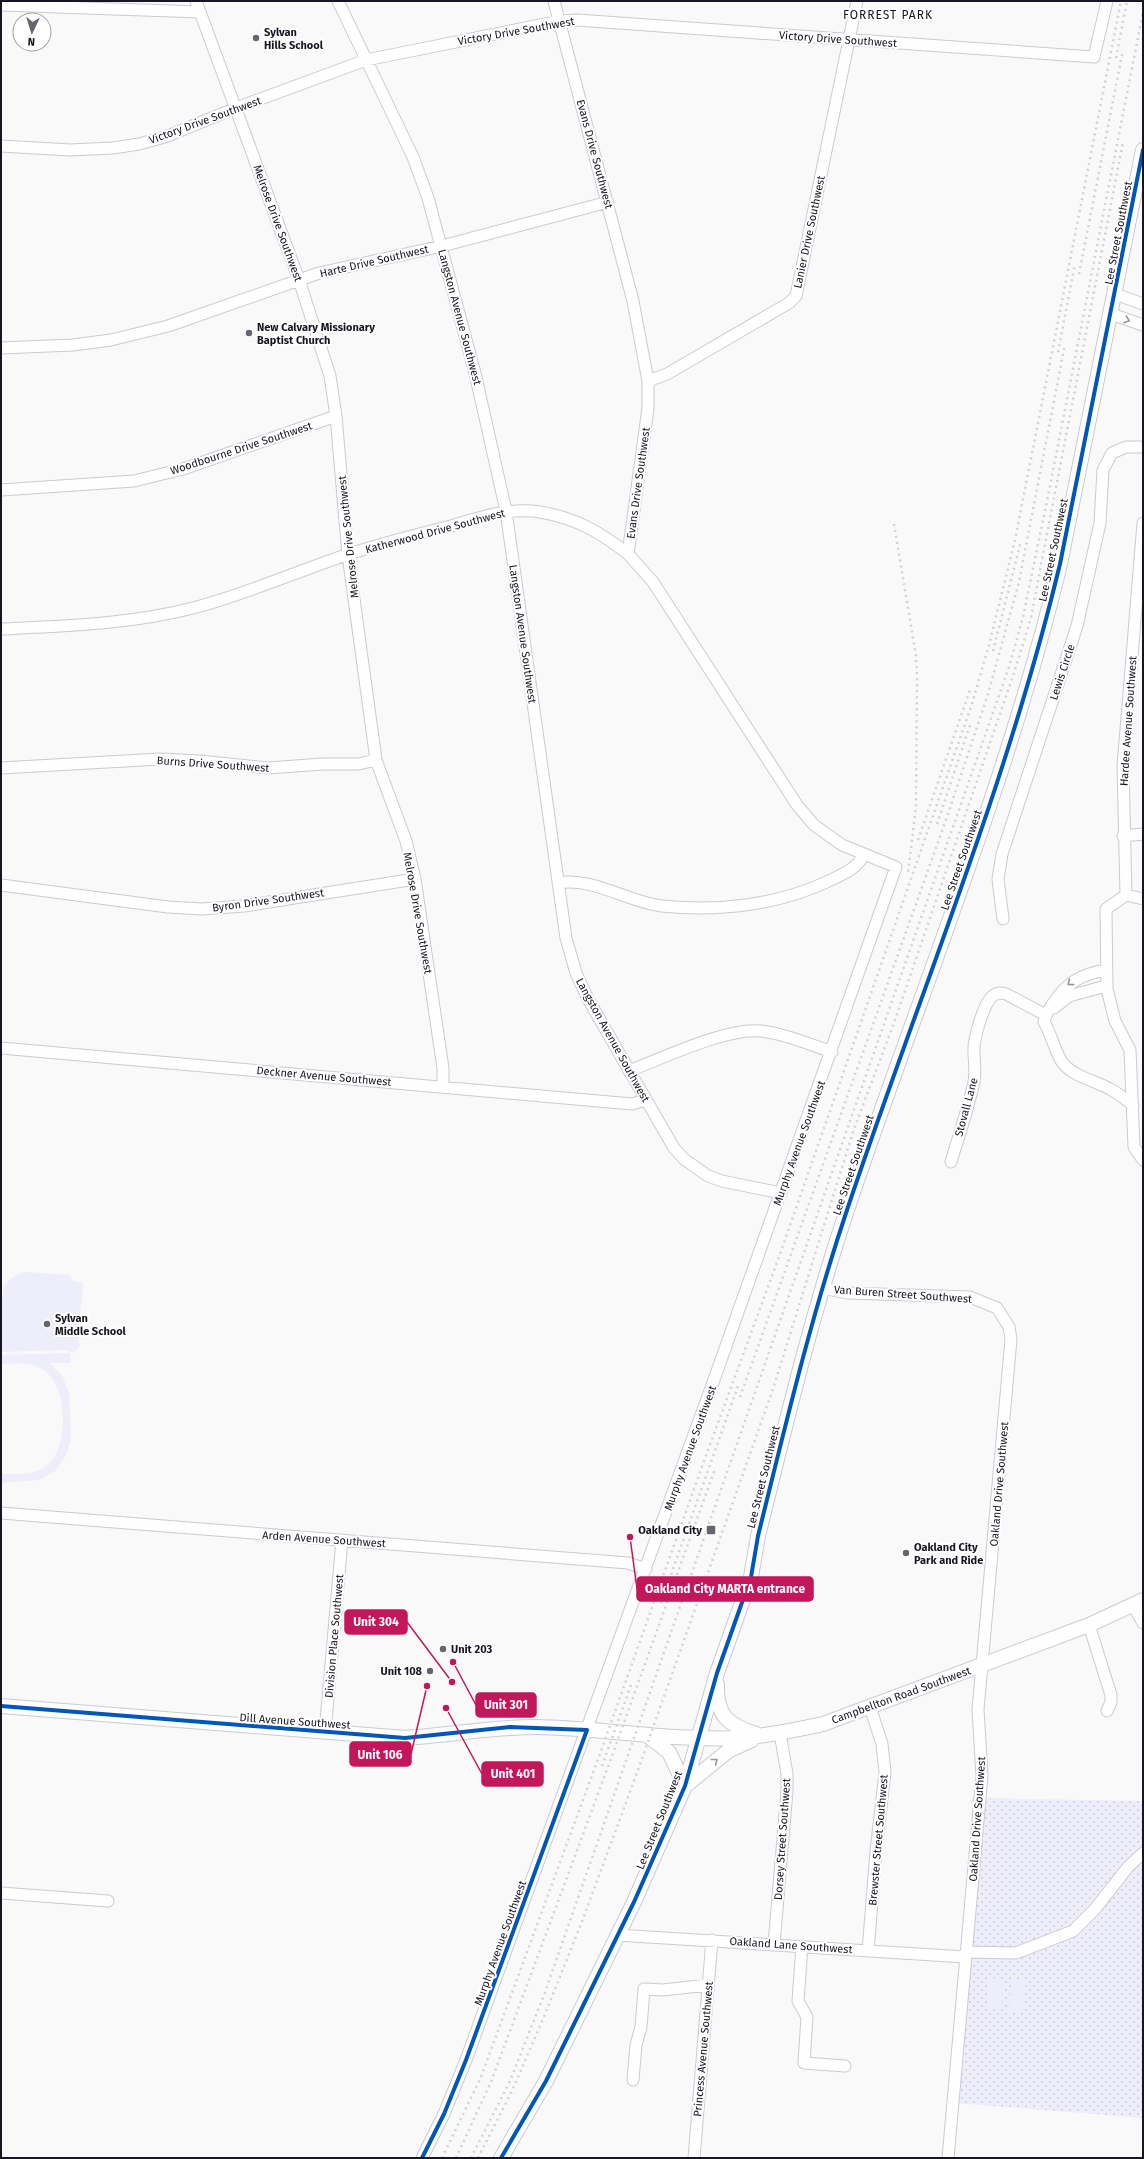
<svg xmlns="http://www.w3.org/2000/svg" width="1144" height="2159" viewBox="0 0 1144 2159" font-family="'Fira Sans',sans-serif">
	<style>
		.park { fill: url(#park-dots) }
		.garden { fill: #eeedfa }
		.lines { fill: none; stroke-linecap: round; stroke-linejoin: round }
		.minor-casing { stroke: #cbcad1; stroke-width: 13 }
		.major-casing { stroke: #cbcad1; stroke-width: 16 }
		.minor { stroke: #fefefe; stroke-width: 11 }
		.major { stroke: #fefefe; stroke-width: 14 }
		.rail { stroke: #d1d1d1; stroke-width: 2.5; stroke-dasharray: 2 4; stroke-linecap: butt }
		.cycleway-casing { stroke: #fff; stroke-width: 6 }
		.cycleway { stroke: #0057b8; stroke-width: 4 }
		.oneway { stroke: #96959b }
		.poi-dot { fill: #65656d; stroke: #fff; stroke-width: 1.5 }
		.labels { text-anchor: middle; stroke-width: 4; stroke-linejoin: round; paint-order: stroke }
		.street-label { font-size: 11px; fill: #161521; stroke: #fff }
		.poi-label { font-size: 11px; font-weight: bold; fill: #161521; stroke: #fff; text-anchor: start }
		.neighbourhood-label { font-size: 12px; letter-spacing: 1px; fill: #161521; stroke: #fff }
		.leader { fill: none; stroke: #c2185b; stroke-width: 1.5 }
		.callout-dot { fill: #c2185b; stroke: #fff; stroke-width: 1.5 }
		.callout { fill: #c2185b; stroke: #c2185b; stroke-width: 1.5 }
		.callout-label { font-size: 12px; text-anchor: middle; font-weight: bold; fill: #fff }
	</style>
	<defs>
		<pattern id="park-dots" width="8" height="8" patternUnits="userSpaceOnUse"><rect width="8" height="8" fill="#eeedfa"/><path d="M2 2h.1M6 6h.1" fill="none" stroke="#cbcad6" stroke-width="1.8" stroke-linecap="round"/></pattern>
	</defs>
	<rect width="100%" height="100%" fill="#f9f9f9"/>
	<path class="park" d="M 972,1798 L 1143,1801 L 1143,2118 L 955,2103 L 966,1963 Z"/>
	<path class="garden" d="M 26,1272 L 70,1275 L 73,1281 L 81,1282 L 83,1285 L 78,1337 L 80,1346 L 74,1353 L 65,1350 L 1,1352 C 1,1337 0,1297 5,1285 C 10,1277 18,1274 26,1272 Z
		M 70,1353 L 71,1363 L 50,1363 L 63,1377 L 69,1394 L 71,1439 L 66,1455 L 55,1471 L 39,1480 L 1,1483 L 1,1474 C 16,1474 32,1476 45,1467 C 70,1450 68,1388 45,1371 C 32,1361 16,1364 1,1364 L 1,1355 Z
		M 989,1978 L 1003,1979 L 1002,2010 L 987,2009 Z
		M 1011,1980 L 1026,1981 L 1024,2012 L 1009,2011 Z"/>
	<g class="lines">
		<defs>
			<path id="minor" d="M 196,1 L 299,280 L 330,376 L 336,416 L 348,555 L 376,760 L 406,841 L 415,879 L 443,1068 L 443,1087
				M 338,1 L 413,157 L 428,198 L 475,373 L 506,511 L 566,938 L 576,973 L 588,999 L 674,1148 L 684,1159 L 708,1176 L 722,1181 L 781,1193
				M 1,5 L 200,12
				M 1,146 L 70,150 L 113,148 L 139,144 L 165,137 L 236,108 L 366,60 L 560,21 L 577,20 L 1094,57 L 1107,1
				M 1115,294 L 1143,304
				M 1111,314 L 1143,325
				M 1,348 L 73,345 L 111,340 L 168,326 L 319,273 L 442,246 L 608,202
				M 648,381 L 667,374 L 789,303 L 796,296 L 857,1
				M 1,490 L 134,481 L 183,469 L 336,416
				M 1,629 C 66,626 133,624 197,607 C 249,593 298,571 349,554 C 381,544 414,535 447,527 C 478,518 508,507 540,512 C 576,518 600,532 628,554
				M 1,768 L 160,759 L 200,761 L 268,768 L 323,764 L 359,764 L 376,760
				M 1123,836 L 1143,834
				M 559,883 C 593,877 628,902 662,906 C 719,912 779,905 831,880 C 845,873 856,869 864,855
				M 1,885 L 168,907 L 202,909 L 244,906 L 415,879
				M 1126,895 L 1123,766 L 1143,523
				M 1126,895 L 1106,909 L 1107,989 L 1115,1021 L 1130,1050 L 1134,1147 L 1143,1160
				M 1126,895 L 1143,899
				M 1003,919 L 998,879 L 1002,854 L 1077,626 L 1100,523 L 1103,470 L 1112,453 L 1126,447 L 1143,447
				M 1106,970 C 1081,974 1066,983 1052,1005 C 1049,1010 1045,1015 1044,1022 C 1051,1033 1056,1054 1062,1062 C 1073,1077 1094,1080 1110,1089 C 1118,1093 1125,1099 1133,1105
				M 1054,1008 L 1069,996 L 1106,986
				M 1,1048 L 632,1104 L 646,1100
				M 629,1071 C 663,1058 727,1027 761,1031 C 785,1034 809,1044 832,1052
				M 951,1162 C 959,1135 968,1109 974,1082 C 976,1071 974,1062 974,1052 C 973,1040 984,1001 994,995 C 998,992 1001,993 1006,994 L 1046,1015
				M 822,1288 L 847,1293 L 970,1297 L 997,1308 L 1009,1327 L 1011,1339 L 982,1665 L 978,1709 L 982,1776 L 948,2158
				M 1,1513 L 628,1563 L 646,1569
				M 1133,1605 L 1143,1623
				M 1089,1625 L 1111,1695 L 1111,1702 L 1107,1711
				M 325,1732 L 342,1540
				M 1,1893 L 108,1901
				M 617,1935 L 965,1957
				M 774,1944 L 787,1791 L 787,1774 L 780,1733
				M 802,1946 L 798,2001 L 807,2017 L 804,2063 L 845,2066
				M 868,1951 L 876,1851 L 885,1772 L 882,1744 L 870,1707
				M 966,1952 L 1016,1953 L 1073,1931 L 1095,1909 L 1128,1867 L 1143,1853
				M 633,2080 L 636,2045 L 641,2027 L 644,1989 L 663,1990 L 708,1985
				M 422,2158 L 444,2114 L 466,2060 L 715,1377 L 896,867 L 842,845 L 814,825 L 797,805 L 653,582 L 628,554 L 648,408 L 648,381 L 633,301 L 554,1
				M 694,2158 L 712,1940"/>
			<path id="major" d="M 717,1684 C 716,1715 727,1725 756,1734
				M 1,1706 L 405,1738 C 449,1735 492,1727 536,1727 C 603,1728 671,1741 739,1738 C 768,1736 795,1730 823,1724 L 1089,1625 L 1143,1600
				M 648,1736 L 669,1752 L 685,1786
				M 685,1786 L 728,1751 L 752,1740
				M 501,2158 L 546,2081 L 634,1902 L 685,1786 L 717,1673 L 751,1577 L 758,1536 C 785,1427 811,1317 847,1210 C 919,995 1007,785 1060,564 L 1143,150"/>
		</defs>
		<use href="#minor" class="minor-casing"/>
		<use href="#major" class="major-casing"/>
		<use href="#minor" class="minor"/>
		<use href="#major" class="major"/>
		<path class="rail" d="M 1116,58 L 1127,1
			M 1079,274 L 1123,50
			M 1058,352 L 1075,264
			M 894,524 L 916,656 L 917,678 L 916,807 L 908,873
			M 993,651 L 1021,541
			M 937,824 L 971,722
			M 918,840 L 971,687
			M 740,1397 L 947,817 L 988,694 L 1019,582 L 1065,344
			M 661,1603 L 738,1386
			M 602,1766 L 631,1685
			M 442,2158 L 481,2077 L 601,1751 L 704,1461 L 779,1257 L 972,704 L 989,645 L 1015,540 L 1121,1
			M 456,2158 L 491,2082 L 612,1756 L 715,1469
			M 471,2158 L 510,2081 L 544,1995 L 1009,667 L 1023,617 L 1047,501 L 1143,12
			M 478,2158 L 512,2091 L 543,2019 L 583,1919 L 638,1770 L 773,1389 L 854,1129 L 894,1023 L 1015,670 L 1031,618 L 1041,565 L 1123,142"/>
		<defs>
			<path id="cycleway" d="M 1,1706 L 405,1738 L 510,1727 L 587,1730 L 466,2060 L 444,2114 L 422,2158
				M 501,2158 L 546,2081 L 634,1902 L 685,1786 L 717,1673 L 751,1577 L 758,1536 C 785,1427 811,1317 847,1210 C 919,995 1007,785 1060,564 L 1143,150"/>
		</defs>
		<use href="#cycleway" class="cycleway-casing"/>
		<use href="#cycleway" class="cycleway"/>
	</g>
	<defs><path id="oneway-chevron" d="M-2-3.5L2.5 0L-2 3.5" fill="none" stroke-width="1.6" stroke-linecap="round" stroke-linejoin="round"/></defs>
	<g class="oneway">
		<use href="#oneway-chevron" transform="translate(1127 320) rotate(19)"/>
		<use href="#oneway-chevron" transform="translate(1070 983) rotate(143)"/>
		<use href="#oneway-chevron" transform="translate(715 1761) rotate(-38)"/>
	</g>
	<g class="poi-dot">
		<circle cx="256" cy="38" r="4"/>
		<circle cx="249" cy="333" r="4"/>
		<circle cx="47" cy="1324" r="4"/>
		<rect x="706" y="1525" width="10" height="10" rx="2"/>
		<circle cx="906" cy="1553" r="4"/>
		<circle cx="443" cy="1649" r="4"/>
		<circle cx="430" cy="1671" r="4"/>
	</g>
	<g class="labels">
		<g class="street-label">
			<text transform="translate(516 31) rotate(-10)" y="4">Victory Drive Southwest</text>
			<text transform="translate(838 39) rotate(4)" y="4">Victory Drive Southwest</text>
			<text transform="translate(205 120) rotate(-20)" y="4">Victory Drive Southwest</text>
			<text transform="translate(595 154) rotate(75)" y="4">Evans Drive Southwest</text>
			<text transform="translate(278 223) rotate(70)" y="4">Melrose Drive Southwest</text>
			<text transform="translate(809 232) rotate(-78)" y="4">Lanier Drive Southwest</text>
			<text transform="translate(1118 233) rotate(-79)" y="4">Lee Street Southwest</text>
			<text transform="translate(374 261) rotate(-13)" y="4">Harte Drive Southwest</text>
			<text transform="translate(460 317) rotate(75)" y="4">Langston Avenue Southwest</text>
			<text transform="translate(241 448) rotate(-18)" y="4">Woodbourne Drive Southwest</text>
			<text transform="translate(638 483) rotate(-82)" y="4">Evans Drive Southwest</text>
			<text transform="translate(435 531) rotate(-15)" y="4">Katherwood Drive Southwest</text>
			<text transform="translate(348 537) rotate(-96)" y="4">Melrose Drive Southwest</text>
			<text transform="translate(1053 550) rotate(-78)" y="4">Lee Street Southwest</text>
			<text transform="translate(523 634) rotate(82)" y="4">Langston Avenue Southwest</text>
			<text transform="translate(1062 672) rotate(-72)" y="4">Lewis Circle</text>
			<text transform="translate(1128 721) rotate(-86)" y="4">Hardee Avenue Southwest</text>
			<text transform="translate(213 764) rotate(4)" y="4">Burns Drive Southwest</text>
			<text transform="translate(961 860) rotate(-71)" y="4">Lee Street Southwest</text>
			<text transform="translate(268 900) rotate(-8)" y="4">Byron Drive Southwest</text>
			<text transform="translate(418 913) rotate(80)" y="4">Melrose Drive Southwest</text>
			<text transform="translate(613 1040) rotate(61)" y="4">Langston Avenue Southwest</text>
			<text transform="translate(324 1076) rotate(5)" y="4">Deckner Avenue Southwest</text>
			<text transform="translate(966 1107) rotate(-75)" y="4">Stovall Lane</text>
			<text transform="translate(799 1143) rotate(-70)" y="4">Murphy Avenue Southwest</text>
			<text transform="translate(853 1165) rotate(-71)" y="4">Lee Street Southwest</text>
			<text transform="translate(903 1294) rotate(4)" y="4">Van Buren Street Southwest</text>
			<text transform="translate(690 1448) rotate(-70)" y="4">Murphy Avenue Southwest</text>
			<text transform="translate(763 1477) rotate(-76)" y="4">Lee Street Southwest</text>
			<text transform="translate(999 1484) rotate(-85)" y="4">Oakland Drive Southwest</text>
			<text transform="translate(324 1539) rotate(4)" y="4">Arden Avenue Southwest</text>
			<text transform="translate(334 1636) rotate(-85)" y="4">Division Place Southwest</text>
			<text transform="translate(901 1695) rotate(-20)" y="4">Campbellton Road Southwest</text>
			<text transform="translate(295 1721) rotate(4)" y="4">Dill Avenue Southwest</text>
			<text transform="translate(977 1819) rotate(-86)" y="4">Oakland Drive Southwest</text>
			<text transform="translate(659 1820) rotate(-68)" y="4">Lee Street Southwest</text>
			<text transform="translate(782 1839) rotate(-86)" y="4">Dorsey Street Southwest</text>
			<text transform="translate(878 1840) rotate(-85)" y="4">Brewster Street Southwest</text>
			<text transform="translate(500 1943) rotate(-70)" y="4">Murphy Avenue Southwest</text>
			<text transform="translate(791 1945) rotate(4)" y="4">Oakland Lane Southwest</text>
			<text transform="translate(703 2049) rotate(-85)" y="4">Princess Avenue Southwest</text>
		</g>
		<g class="poi-label">
			<text x="264" y="36">Sylvan<tspan x="264" dy="13">Hills School</tspan></text>
			<text x="257" y="331">New Calvary Missionary<tspan x="257" dy="13">Baptist Church</tspan></text>
			<text x="55" y="1322">Sylvan<tspan x="55" dy="13">Middle School</tspan></text>
			<text x="702" y="1534" text-anchor="end">Oakland City</text>
			<text x="914" y="1551">Oakland City<tspan x="914" dy="13">Park and Ride</tspan></text>
			<text x="451" y="1653">Unit 203</text>
			<text x="422" y="1675" text-anchor="end">Unit 108</text>
		</g>
		<g class="neighbourhood-label">
			<text x="888" y="19">FORREST PARK</text>
		</g>
	</g>
	<path class="leader" d="M630 1537L637 1589M452 1682L407 1622M453 1662L476 1705M427 1686L411 1754M446 1708L482 1774"/>
	<g class="callout-dot">
		<circle cx="630" cy="1537" r="4"/>
		<circle cx="452" cy="1682" r="4"/>
		<circle cx="453" cy="1662" r="4"/>
		<circle cx="427" cy="1686" r="4"/>
		<circle cx="446" cy="1708" r="4"/>
	</g>
	<g class="callout">
		<rect x="637" y="1577" width="176" height="24" rx="4"/>
		<rect x="345" y="1610" width="62" height="24" rx="4"/>
		<rect x="476" y="1693" width="60" height="24" rx="4"/>
		<rect x="350" y="1742" width="61" height="24" rx="4"/>
		<rect x="482" y="1762" width="61" height="24" rx="4"/>
	</g>
	<g class="callout-label">
		<text x="725" y="1593">Oakland City MARTA entrance</text>
		<text x="376" y="1626">Unit 304</text>
		<text x="506" y="1709">Unit 301</text>
		<text x="380" y="1759">Unit 106</text>
		<text x="513" y="1778">Unit 401</text>
	</g>
	<rect width="1144" height="2159" fill="none" stroke="#161521" stroke-width="4"/>
	<g transform="translate(32 32) rotate(184)"><circle r="19" fill="#ffffff" stroke="#a2a1a6"/>
	<path d="M0-3L7 15L0 10L-7 15Z" fill="#65656d"/>
	<text y="-6" font-size="11" font-weight="bold" text-anchor="middle" fill="#161521">N</text>
	</g>
</svg>
